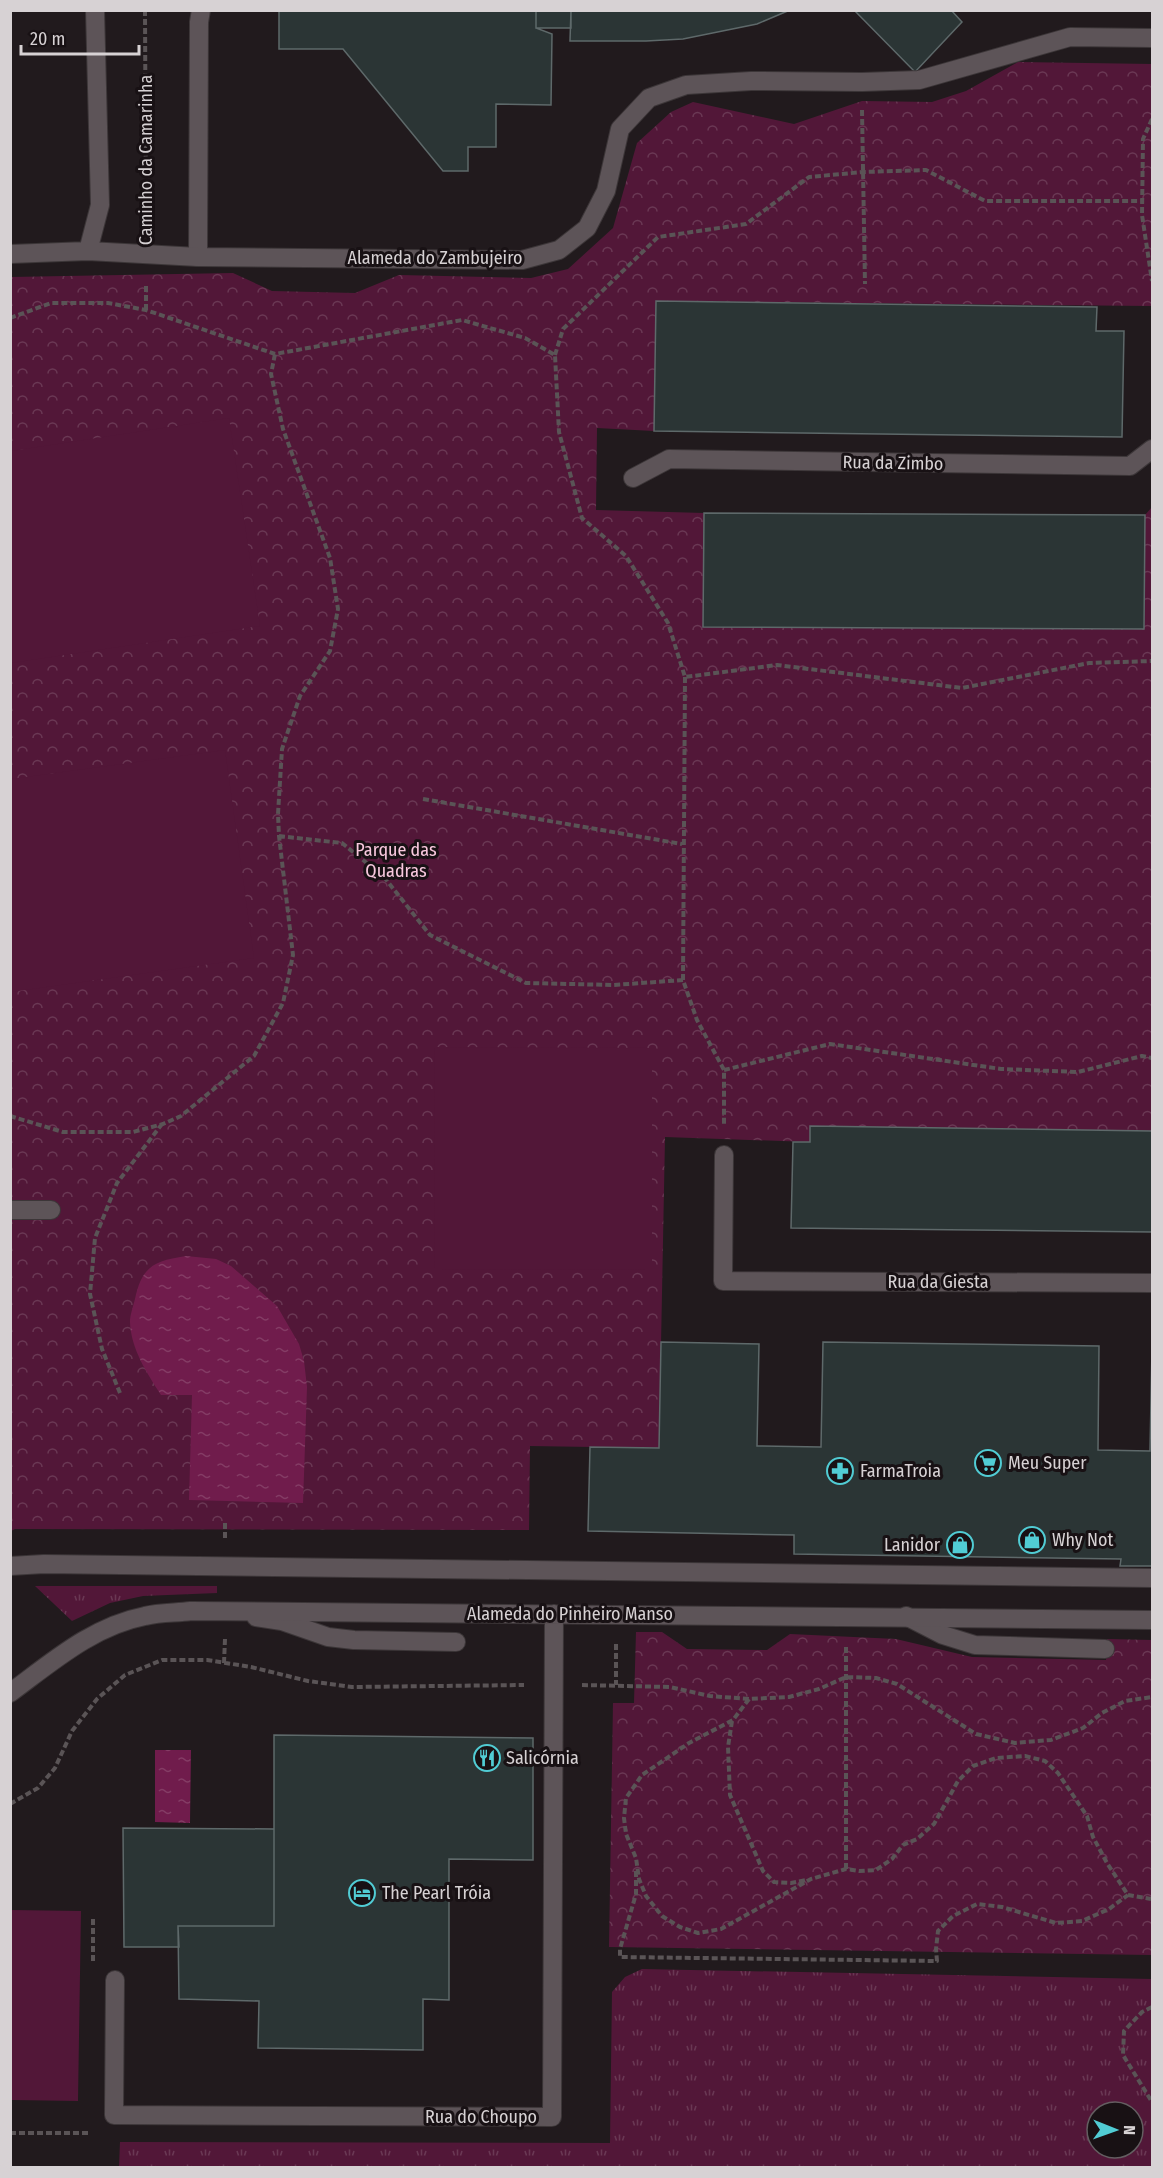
<svg xmlns="http://www.w3.org/2000/svg" width="1163" height="2178" viewBox="0 0 1163 2178" font-family="'Fira Sans Condensed',sans-serif">
	<style>
		.grass { fill: url(#grass-tufts); fill-rule: evenodd }
		.park { fill: url(#park-crowns) }
		.garden { fill: #521738 }
		.water { fill: url(#water-ripples) }
		.building { fill: #2b3535; stroke: #5e696a; stroke-width: 1.5 }
		.lines { fill: none; stroke-linecap: round; stroke-linejoin: round }
		.lane-casing { stroke: #3c3638; stroke-width: 20 }
		.street-casing { stroke: #3c3638; stroke-width: 20 }
		.path { stroke: #5a5456; stroke-width: 4; stroke-dasharray: 6 3; stroke-linecap: butt }
		.lane { stroke: #5d5458; stroke-width: 18 }
		.street { stroke: #5d5458; stroke-width: 18 }
		.labels { text-anchor: middle; stroke-width: 6; stroke-linejoin: round; paint-order: stroke }
		.street-label { font-size: 18px; fill: #d7d2d4; stroke: #181114 }
		.park-label { font-size: 18px; fill: #f9c8de; stroke: #181114 }
		.poi-label { font-size: 18px; fill: #d7d2d4; stroke: #181114; text-anchor: start }
	</style>
	<defs>
		<pattern id="grass-tufts" width="24" height="20" patternUnits="userSpaceOnUse" patternTransform="scale(1.5)"><rect width="24" height="20" fill="#521738"/><path d="M3 7l-1-3M5 7V3M7 7l1-3M15 17l-1-3M17 17v-4M19 17l1-3" fill="none" stroke="#6a3854"/></pattern>
		<pattern id="park-crowns" width="20" height="18" patternUnits="userSpaceOnUse" patternTransform="scale(1.5)"><rect width="20" height="18" fill="#521738"/><path d="M2 6a3 3 0 1 1 6 0M12 15a3 3 0 1 1 6 0" fill="none" stroke="#6a3854"/></pattern>
		<pattern id="water-ripples" width="26" height="14" patternUnits="userSpaceOnUse" patternTransform="scale(1.5)"><rect width="26" height="14" fill="#701c4c"/><path d="M2 4q2-2 4 0t4 0M15 11q2-2 4 0t4 0" fill="none" stroke="#843c65"/></pattern>
	</defs>
	<rect width="100%" height="100%" fill="#211a1d"/>
	<path class="grass" d="M 35,1586 L 217,1586 L 217,1593 L 143,1596 L 110,1603 L 72,1621 Z
		M 642,1969 L 1152,1979 L 1152,2167 L 119,2167 L 120,2142 L 610,2143 L 612,1992 L 625,1977 ZM 1097,2112 L 1133,2112 L 1133,2148 L 1097,2148 Z"/>
	<path class="park" d="M 1018,62 L 1152,64 L 1152,306 L 656,301 L 654,431 L 597,428 L 596,510 L 704,513 L 703,626 L 1144,629 L 1145,515 L 1152,507 L 1152,1131 L 810,1126 L 810,1142 L 665,1137 L 659,1448 L 530,1446 L 529,1530 L 15,1529 L 11,1531 L 11,277 L 233,273 L 272,291 L 355,293 L 399,275 L 531,278 L 568,269 L 613,228 L 637,143 L 671,112 L 693,102 L 794,124 L 862,101 L 932,102 L 966,91 Z
		M 636,1632 L 662,1632 L 687,1649 L 767,1650 L 790,1634 L 896,1639 L 972,1657 L 1106,1660 L 1107,1639 L 1152,1640 L 1152,1955 L 609,1947 L 613,1703 L 634,1703 Z"/>
	<path class="garden" d="M 229,418 L 260,626 L 11,663 L 11,451 Z
		M 225,750 L 254,958 L 11,992 L 11,779 Z
		M 435,1047 L 652,1048 L 652,1270 L 434,1269 Z
		M 11,1910 L 81,1911 L 78,2101 L 11,2100 Z"/>
	<path class="water" d="M 186,1256 L 216,1259 L 231,1266 L 277,1306 L 299,1344 L 304,1361 L 307,1387 L 303,1503 L 189,1500 L 192,1395 L 161,1395 C 147,1373 131,1349 130,1322 C 130,1315 133,1307 135,1299 C 142,1266 154,1261 186,1256 Z
		M 155,1750 L 191,1750 L 190,1823 L 155,1822 Z"/>
	<path class="building" d="M 279,10 L 536,10 L 536,28 L 552,34 L 551,105 L 496,104 L 496,147 L 468,147 L 468,171 L 443,171 L 343,49 L 279,49 Z
		M 536,10 L 571,10 L 571,28 L 536,28 Z
		M 571,10 L 790,10 L 757,24 L 683,39 L 646,41 L 570,41 Z
		M 854,10 L 951,10 L 962,22 L 915,72 Z
		M 656,301 L 1097,307 L 1096,331 L 1124,331 L 1122,437 L 654,431 Z
		M 704,513 L 1145,515 L 1144,629 L 703,627 Z
		M 810,1126 L 1152,1131 L 1152,1232 L 791,1228 L 793,1142 L 810,1142 Z
		M 661,1342 L 759,1344 L 757,1446 L 821,1447 L 823,1342 L 1099,1346 L 1098,1450 L 1150,1451 L 1152,1348 L 1152,1566 L 1120,1566 L 1121,1559 L 794,1554 L 794,1535 L 588,1531 L 590,1447 L 659,1448 Z
		M 274,1735 L 533,1738 L 533,1860 L 449,1859 L 449,2000 L 423,1999 L 423,2050 L 258,2048 L 259,2001 L 179,1999 L 178,1926 L 274,1926 Z
		M 123,1828 L 274,1829 L 274,1926 L 178,1926 L 179,1947 L 124,1947 Z"/>
	<g class="lines">
		<defs>
			<path id="lane" d="M 198,257 L 199,22 L 201,10
				M 10,1210 L 51,1210
				M 906,1616 L 943,1635 L 975,1645 L 1105,1649
				M 256,1617 L 282,1621 L 328,1637 L 354,1640 L 456,1642"/>
			<path id="street" d="M 88,251 L 100,205 L 95,10
				M 10,254 L 88,251 L 198,257 L 522,260 L 559,250 L 587,228 L 606,191 L 620,129 L 649,98 L 686,85 L 751,81 L 862,82 L 919,80 L 1070,37 L 1152,38
				M 633,478 L 669,459 L 1130,466 L 1152,449
				M 724,1155 L 723,1281 L 1152,1283
				M 10,1566 L 44,1564 L 1152,1578
				M 10,1693 C 52,1662 93,1626 145,1616 C 160,1612 176,1613 191,1611 L 1152,1620
				M 115,1980 L 114,2115 L 552,2117 L 554,1614"/>
		</defs>
		<use href="#lane" class="lane-casing"/>
		<use href="#street" class="street-casing"/>
		<path class="path" d="M 145,10 L 146,226
			M 862,110 L 865,284
			M 1152,119 L 1143,139 L 1142,215 L 1152,281
			M 146,310 L 146,284
			M 10,318 L 51,303 L 108,303 L 146,310 L 275,354 L 462,320 L 525,338 L 555,355 L 559,432 L 582,518 L 626,556 L 668,623 L 685,677 L 777,665 L 962,688 L 1089,663 L 1152,661
			M 555,355 L 563,329 L 658,237 L 746,224 L 809,177 L 863,172 L 926,170 L 985,201 L 1142,201
			M 685,677 L 683,980 L 697,1020 L 724,1070 L 724,1126
			M 423,799 L 682,844
			M 279,836 L 342,843 L 384,877 L 430,935 L 526,983 L 614,985 L 683,980
			M 724,1070 L 830,1044 L 1001,1069 L 1078,1072 L 1142,1056 L 1152,1058
			M 10,1116 L 63,1132 L 133,1132 L 163,1124 L 181,1116 L 254,1056 L 283,1003 L 293,955 L 279,836 L 278,814 L 282,749 L 300,696 L 330,651 L 338,609 L 330,558 L 283,429 L 271,374 L 275,354
			M 120,1393 L 102,1349 L 90,1294 L 95,1238 L 117,1183 L 162,1124
			M 225,1538 L 225,1521
			M 616,1644 L 616,1685
			M 846,1647 L 846,1869
			M 224,1663 L 225,1639
			M 582,1685 L 670,1687 L 710,1696 L 749,1699 L 789,1697 L 819,1689 L 846,1677 L 876,1678 L 897,1684 L 976,1734 L 1015,1743 L 1051,1740 L 1083,1728 L 1102,1713 L 1125,1701 L 1152,1697
			M 749,1699 L 733,1720 L 689,1743 L 642,1775 L 626,1798 L 624,1818 L 626,1834 L 636,1858 L 639,1879 L 646,1896 L 662,1916 L 680,1927 L 698,1933 L 721,1929 L 811,1879 L 846,1869 L 859,1871 L 876,1870 L 892,1859 L 903,1845 L 917,1839 L 934,1824 L 958,1781 L 973,1766 L 996,1758 L 1025,1756 L 1045,1761 L 1058,1773 L 1087,1816 L 1093,1837 L 1107,1863 L 1128,1895 L 1151,1899
			M 732,1721 L 728,1747 L 730,1795 L 763,1871 L 774,1882 L 791,1883 L 806,1880
			M 10,1804 L 38,1788 L 55,1768 L 72,1731 L 97,1699 L 125,1675 L 162,1660 L 207,1660 L 251,1667 L 308,1681 L 352,1687 L 524,1685
			M 636,1871 L 636,1894 L 620,1949 L 620,1957 L 937,1961 L 936,1949 L 938,1931 L 953,1916 L 977,1904 L 1002,1907 L 1056,1923 L 1082,1921 L 1109,1909 L 1128,1895
			M 93,1961 L 93,1916
			M 1152,2007 L 1142,2012 L 1124,2031 L 1123,2055 L 1152,2102
			M 10,2133 L 91,2133"/>
		<use href="#lane" class="lane"/>
		<use href="#street" class="street"/>
	</g>
	<defs>
		<symbol id="supermarket-ring" viewBox="-11 -11 22 22"><circle r="9.5" fill="#181114" stroke="#51ccd4" stroke-width="1.5"/><path d="M-6-5.5h2.5l.6 2H6L4.5 2H-2.5L-4.4-4H-6ZM-1.5 3.2a1.3 1.3 0 1 0 .1 0ZM3 3.2a1.3 1.3 0 1 0 .1 0Z" fill="#51ccd4"/></symbol>
		<symbol id="pharmacy-ring" viewBox="-11 -11 22 22"><circle r="9.5" fill="#181114" stroke="#51ccd4" stroke-width="1.5"/><path d="M-2-6h4v4h4v4h-4v4h-4v-4h-4v-4h4Z" fill="#51ccd4"/></symbol>
		<symbol id="shop-ring" viewBox="-11 -11 22 22"><circle r="9.5" fill="#181114" stroke="#51ccd4" stroke-width="1.5"/><path d="M-5-2.5h2.3a2.7 3.5 0 0 1 5.4 0H5L5.5 6h-11ZM-1.5-2.5h3a1.5 2.3 0 0 0-3 0Z" fill="#51ccd4"/></symbol>
		<symbol id="restaurant-ring" viewBox="-11 -11 22 22"><circle r="9.5" fill="#181114" stroke="#51ccd4" stroke-width="1.5"/><path d="M-5-6h1v4h1v-4h1v4h1v-4h1v5L-1.5 .5V6h-2V.5L-5-1ZM5-6V6H3V1.5H1.5Q1.5-4 5-6Z" fill="#51ccd4"/></symbol>
		<symbol id="hotel-ring" viewBox="-11 -11 22 22"><circle r="9.5" fill="#181114" stroke="#51ccd4" stroke-width="1.5"/><path d="M-6-4.5h1.5V1H6V5H4.5V3h-9V5H-6ZM-4 0a1.8 1.8 0 1 1 3.6 0ZM.5 0V-2.5h3Q6-2.5 6 0Z" fill="#51ccd4"/></symbol>
	</defs>
	<g fill-rule="evenodd">
		<use href="#supermarket-ring" x="973" y="1448" width="30" height="30"/>
		<use href="#pharmacy-ring" x="825" y="1456" width="30" height="30"/>
		<use href="#shop-ring" x="1017" y="1525" width="30" height="30"/>
		<use href="#shop-ring" x="945" y="1530" width="30" height="30"/>
		<use href="#restaurant-ring" x="472" y="1743" width="30" height="30"/>
		<use href="#hotel-ring" x="347" y="1878" width="30" height="30"/>
	</g>
	<g class="labels">
		<g class="street-label">
			<text transform="translate(146 160) rotate(-90)" y="6">Caminho da Camarinha</text>
			<text x="435" y="264">Alameda do Zambujeiro</text>
			<text transform="translate(893 463) rotate(1)" y="6">Rua da Zimbo</text>
			<text x="938" y="1288">Rua da Giesta</text>
			<text x="570" y="1620">Alameda do Pinheiro Manso</text>
			<text x="481" y="2123">Rua do Choupo</text>
		</g>
		<g class="park-label">
			<text x="396" y="856">Parque das<tspan x="396" dy="21">Quadras</tspan></text>
		</g>
		<g class="poi-label">
			<text x="1008" y="1469">Meu Super</text>
			<text x="860" y="1477">FarmaTroia</text>
			<text x="1052" y="1546">Why Not</text>
			<text x="940" y="1551" text-anchor="end">Lanidor</text>
			<text x="506" y="1764">Salicórnia</text>
			<text x="382" y="1899">The Pearl Tróia</text>
		</g>
	</g>
	<rect width="1163" height="2178" fill="none" stroke="#d7d2d4" stroke-width="24"/>
	<g transform="translate(1115 2130) rotate(91)"><circle r="28" fill="#181114" stroke="#645e61" stroke-width="1.5"/>
	<path d="M0-4.5L10 22L0 15L-10 22Z" fill="#51ccd4"/>
	<text y="-9" font-size="16" font-weight="bold" text-anchor="middle" fill="#d7d2d4">N</text>
	</g>
	<path d="M21 45v9h118v-9" fill="none" stroke="#d7d2d4" stroke-width="3"/>
	<text x="30" y="45" font-size="18" fill="#d7d2d4" stroke="#181114" stroke-width="4.5" paint-order="stroke">20 m</text>
</svg>
